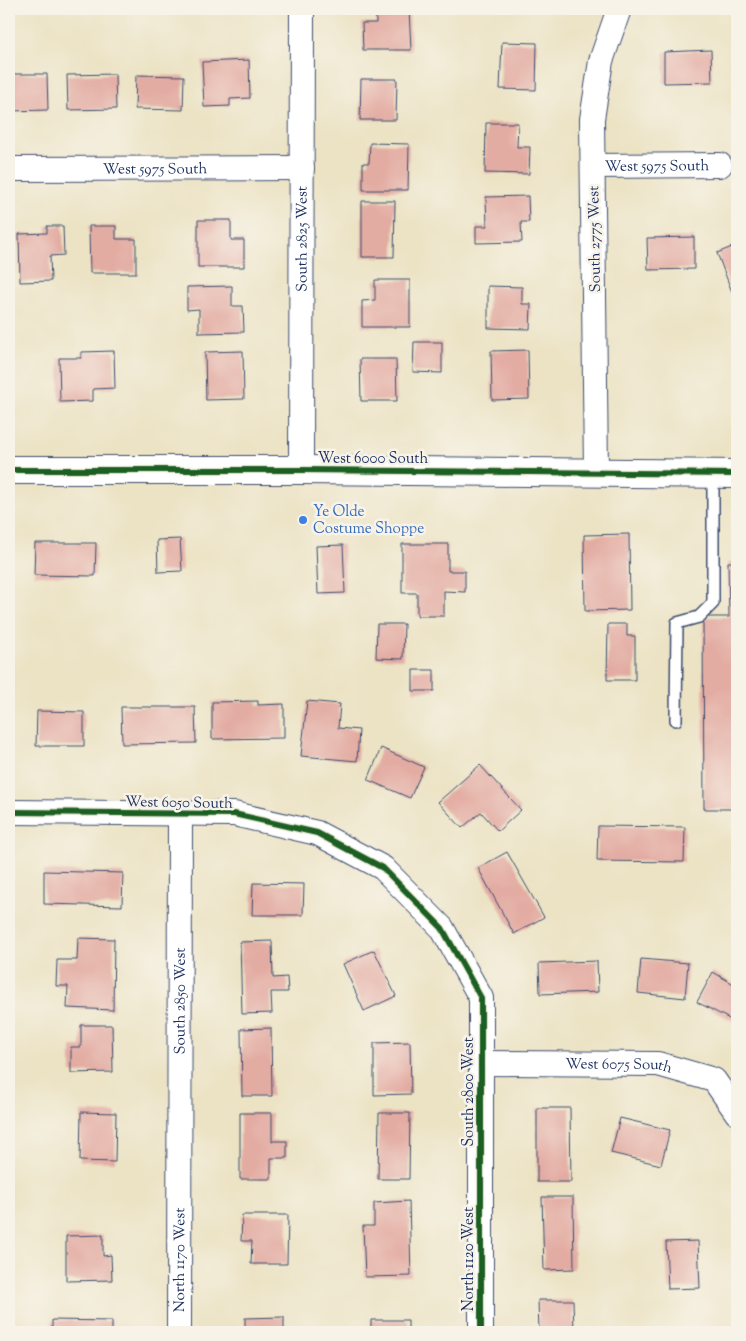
<svg xmlns="http://www.w3.org/2000/svg" width="746" height="1341" viewBox="0 0 746 1341" font-family="'Sorts Mill Goudy',serif">
	<style>
		.building { fill: #e3aca3 }
		.lines { fill: none; stroke-linecap: round; stroke-linejoin: round }
		.service-casing { stroke: #3a4a6d; stroke-width: 14 }
		.minor-casing { stroke: #3a4a6d; stroke-width: 26 }
		.tertiary-casing { stroke: #3a4a6d; stroke-width: 30 }
		.service { stroke: #fff; stroke-width: 11 }
		.minor { stroke: #fff; stroke-width: 24 }
		.tertiary { stroke: #fff; stroke-width: 28 }
		.cycleway-casing { stroke: #f7f3e8; stroke-width: 9 }
		.cycleway { stroke: #1b5e20; stroke-width: 6 }
		.shop-dot { fill: #3f7fe0; stroke: #f7f3e8; stroke-width: 2 }
		.labels { text-anchor: middle; stroke-width: 5; stroke-linejoin: round; paint-order: stroke }
		.street-label { font-size: 15px; fill: #1b2f5e; stroke: #f7f3e8 }
		.shop-label { font-size: 15px; fill: #366cbe; stroke: #f7f3e8; text-anchor: start }
	</style>
	<rect width="100%" height="100%" fill="#f7f3e8"/>
	<filter id="ink" filterUnits="userSpaceOnUse"><feTurbulence type="fractalNoise" baseFrequency=".02" numOctaves="2"/><feDisplacementMap in="SourceGraphic" scale="10" xChannelSelector="R" yChannelSelector="G"/><feConvolveMatrix kernelMatrix="1 2 1 2 8 2 1 2 1" color-interpolation-filters="sRGB"/></filter>
	<filter id="wash" filterUnits="userSpaceOnUse"><feTurbulence type="fractalNoise" baseFrequency=".0096" numOctaves="4" result="noise"/><feDisplacementMap in="SourceGraphic" scale="20" xChannelSelector="R" yChannelSelector="G"/><feGaussianBlur stdDeviation="1.12" result="paint"/><feColorMatrix in="noise" values="0 0 0 0 0 0 0 0 0 0 0 0 0 0 0 0 0 1.4 0 .05"/><feComposite in="paint" operator="in"/></filter>
	<g filter="url(#wash)">
		<rect width="100%" height="100%" fill="#ece3c5"/>
		<g id="blocks">
			<path class="building" d="M 376,9 L 409,9 L 411,50 L 363,50 L 362,23 L 376,23 Z
				M 502,42 L 537,43 L 536,90 L 500,89 Z
				M 711,50 L 712,82 L 664,83 L 664,52 Z
				M 249,60 L 250,98 L 230,99 L 230,106 L 204,107 L 202,62 Z
				M 9,74 L 47,74 L 48,110 L 9,111 Z
				M 115,74 L 116,109 L 68,110 L 67,75 Z
				M 136,75 L 184,76 L 183,110 L 135,109 Z
				M 361,79 L 397,79 L 396,120 L 360,120 Z
				M 486,123 L 518,123 L 517,147 L 530,147 L 529,174 L 485,173 Z
				M 370,143 L 409,144 L 408,190 L 363,190 L 363,163 L 369,163 Z
				M 528,196 L 529,222 L 521,222 L 522,242 L 476,243 L 476,226 L 487,226 L 486,197 Z
				M 362,201 L 395,201 L 394,257 L 362,257 Z
				M 198,220 L 231,220 L 231,240 L 244,240 L 244,267 L 198,267 Z
				M 47,226 L 63,226 L 64,255 L 50,256 L 51,281 L 20,282 L 19,234 L 47,233 Z
				M 89,226 L 116,226 L 116,239 L 136,239 L 136,273 L 90,273 Z
				M 694,237 L 694,269 L 648,270 L 647,238 Z
				M 737,245 L 737,290 L 732,292 L 717,253 Z
				M 375,280 L 410,280 L 410,327 L 362,327 L 362,301 L 375,300 Z
				M 232,286 L 232,306 L 243,306 L 244,332 L 199,333 L 199,309 L 187,310 L 187,287 Z
				M 488,286 L 522,287 L 522,304 L 531,304 L 530,329 L 488,328 Z
				M 414,342 L 442,342 L 442,373 L 413,372 Z
				M 528,350 L 529,399 L 492,400 L 491,351 Z
				M 114,351 L 115,388 L 93,389 L 93,401 L 60,402 L 59,358 L 81,358 L 81,352 Z
				M 243,351 L 244,399 L 206,400 L 205,352 Z
				M 360,359 L 396,359 L 397,401 L 361,401 Z
				M 629,534 L 630,610 L 585,611 L 584,535 Z
				M 180,539 L 182,571 L 158,572 L 157,540 Z
				M 35,543 L 96,543 L 95,576 L 34,575 Z
				M 402,544 L 448,544 L 448,571 L 465,571 L 465,592 L 444,591 L 444,616 L 417,616 L 417,593 L 402,593 Z
				M 343,545 L 345,593 L 318,594 L 316,546 Z
				M 728,562 L 737,562 L 737,809 L 704,809 L 703,617 L 729,617 Z
				M 377,624 L 404,624 L 403,659 L 376,658 Z
				M 608,624 L 627,624 L 627,636 L 635,636 L 635,680 L 607,680 Z
				M 413,670 L 434,670 L 434,691 L 413,691 Z
				M 258,701 L 258,705 L 284,704 L 284,738 L 212,739 L 212,702 Z
				M 307,701 L 340,704 L 338,728 L 359,730 L 357,761 L 301,756 Z
				M 121,707 L 195,707 L 196,743 L 122,744 Z
				M 37,711 L 84,712 L 84,746 L 36,746 Z
				M 381,748 L 424,767 L 410,798 L 368,780 Z
				M 480,765 L 521,810 L 498,831 L 481,812 L 462,828 L 438,802 Z
				M 598,826 L 685,827 L 684,862 L 597,861 Z
				M 507,852 L 544,917 L 514,934 L 478,868 Z
				M 44,871 L 123,873 L 122,906 L 44,904 Z
				M 253,883 L 304,884 L 303,915 L 252,915 Z
				M 78,938 L 114,939 L 113,1010 L 67,1008 L 68,986 L 56,986 L 57,960 L 77,960 Z
				M 272,941 L 273,978 L 287,977 L 288,992 L 271,992 L 272,1013 L 242,1014 L 240,942 Z
				M 374,950 L 396,996 L 364,1011 L 343,964 Z
				M 641,959 L 688,963 L 685,998 L 638,993 Z
				M 597,961 L 598,992 L 540,994 L 539,963 Z
				M 713,972 L 737,986 L 737,1023 L 697,1002 Z
				M 81,1025 L 112,1025 L 113,1072 L 71,1073 L 71,1047 L 81,1047 Z
				M 271,1028 L 272,1096 L 242,1096 L 241,1029 Z
				M 410,1042 L 411,1094 L 374,1095 L 374,1043 Z
				M 537,1108 L 570,1108 L 571,1182 L 537,1182 Z
				M 81,1112 L 116,1113 L 115,1162 L 80,1161 Z
				M 240,1113 L 272,1113 L 272,1141 L 287,1141 L 287,1158 L 271,1158 L 271,1179 L 240,1179 Z
				M 379,1113 L 410,1113 L 409,1179 L 378,1179 Z
				M 620,1118 L 670,1130 L 661,1165 L 611,1153 Z
				M 542,1197 L 573,1197 L 574,1269 L 544,1270 Z
				M 409,1201 L 411,1276 L 365,1277 L 363,1226 L 374,1226 L 374,1203 Z
				M 242,1215 L 288,1215 L 287,1264 L 251,1264 L 252,1241 L 241,1241 Z
				M 103,1235 L 103,1256 L 111,1255 L 112,1280 L 66,1281 L 66,1236 Z
				M 698,1241 L 700,1288 L 668,1289 L 666,1242 Z
				M 538,1300 L 573,1300 L 574,1332 L 539,1332 Z
				M 284,1317 L 284,1332 L 245,1332 L 245,1318 Z
				M 52,1320 L 112,1321 L 112,1332 L 52,1332 Z
				M 371,1320 L 408,1320 L 408,1332 L 371,1332 Z"/>
		</g>
	</g>
	<g filter="url(#ink)">
		<use href="#blocks" fill-opacity="0" stroke="#3a4a6d" stroke-width="1"/>
		<g class="lines">
			<defs>
				<path id="service" d="M 676,720 L 677,623 L 699,617 L 713,603 L 713,474"/>
				<g id="minor">
					<path id="s1" d="M 593,166 L 720,165"/>
					<path id="s2" d="M 9,169 L 302,168"/>
					<path id="s3" d="M 301,470 L 302,9"/>
					<path d="M 596,472 L 592,119 L 601,61 L 619,9"/>
					<path d="M 9,812 L 234,814 L 317,833 L 383,868 L 442,928 L 481,998 L 481,1332"/>
					<path id="s4" d="M 481,1063 L 658,1064 L 714,1080 L 737,1113"/>
					<path id="s5" d="M 179,1332 L 180,814"/>
				</g>
				<path id="tertiary" d="M 9,470 L 301,470 L 737,474"/>
			</defs>
			<use href="#service" class="service-casing"/>
			<use href="#minor" class="minor-casing"/>
			<use href="#tertiary" class="tertiary-casing"/>
			<use href="#service" class="service"/>
			<use href="#minor" class="minor"/>
			<use href="#tertiary" class="tertiary"/>
			<defs>
				<path id="cycleway" d="M 9,470 L 301,470 L 737,474
					M 9,812 L 234,814 L 317,833 L 383,868 L 442,928 L 481,998 L 481,1332"/>
			</defs>
			<use href="#cycleway" class="cycleway-casing"/>
			<use href="#cycleway" class="cycleway"/>
		</g>
	</g>
	<circle class="shop-dot" cx="303" cy="520" r="5"/>
	<g class="labels">
		<g class="street-label">
			<text dy="5" stroke="none"><textPath href="#s1" startOffset="64">West 5975 South</textPath></text>
			<text dy="5" stroke="none"><textPath href="#s2" startOffset="146">West 5975 South</textPath></text>
			<text dy="5" stroke="none"><textPath href="#s3" startOffset="231">South 2825 West</textPath></text>
			<text transform="translate(594 239) rotate(-91)" y="5">South 2775 West</text>
			<text x="373" y="463">West 6000 South</text>
			<text transform="translate(179 802) rotate(1)" y="5">West 6050 South</text>
			<text dy="5" stroke="none"><textPath href="#s5" startOffset="331">South 2850 West</textPath></text>
			<text dy="5" stroke="none"><textPath href="#s4" startOffset="138">West 6075 South</textPath></text>
			<text transform="translate(468 1092) rotate(-90)" y="5">South 2800 West</text>
			<text transform="translate(468 1259) rotate(-90)" y="5">North 1120 West</text>
			<text dy="5" stroke="none"><textPath href="#s5" startOffset="72">North 1170 West</textPath></text>
		</g>
		<g class="shop-label">
			<text x="313" y="516">Ye Olde<tspan x="313" dy="17">Costume Shoppe</tspan></text>
		</g>
	</g>
	<rect width="746" height="1341" fill="none" stroke="#f7f3e8" stroke-width="30"/>
</svg>
